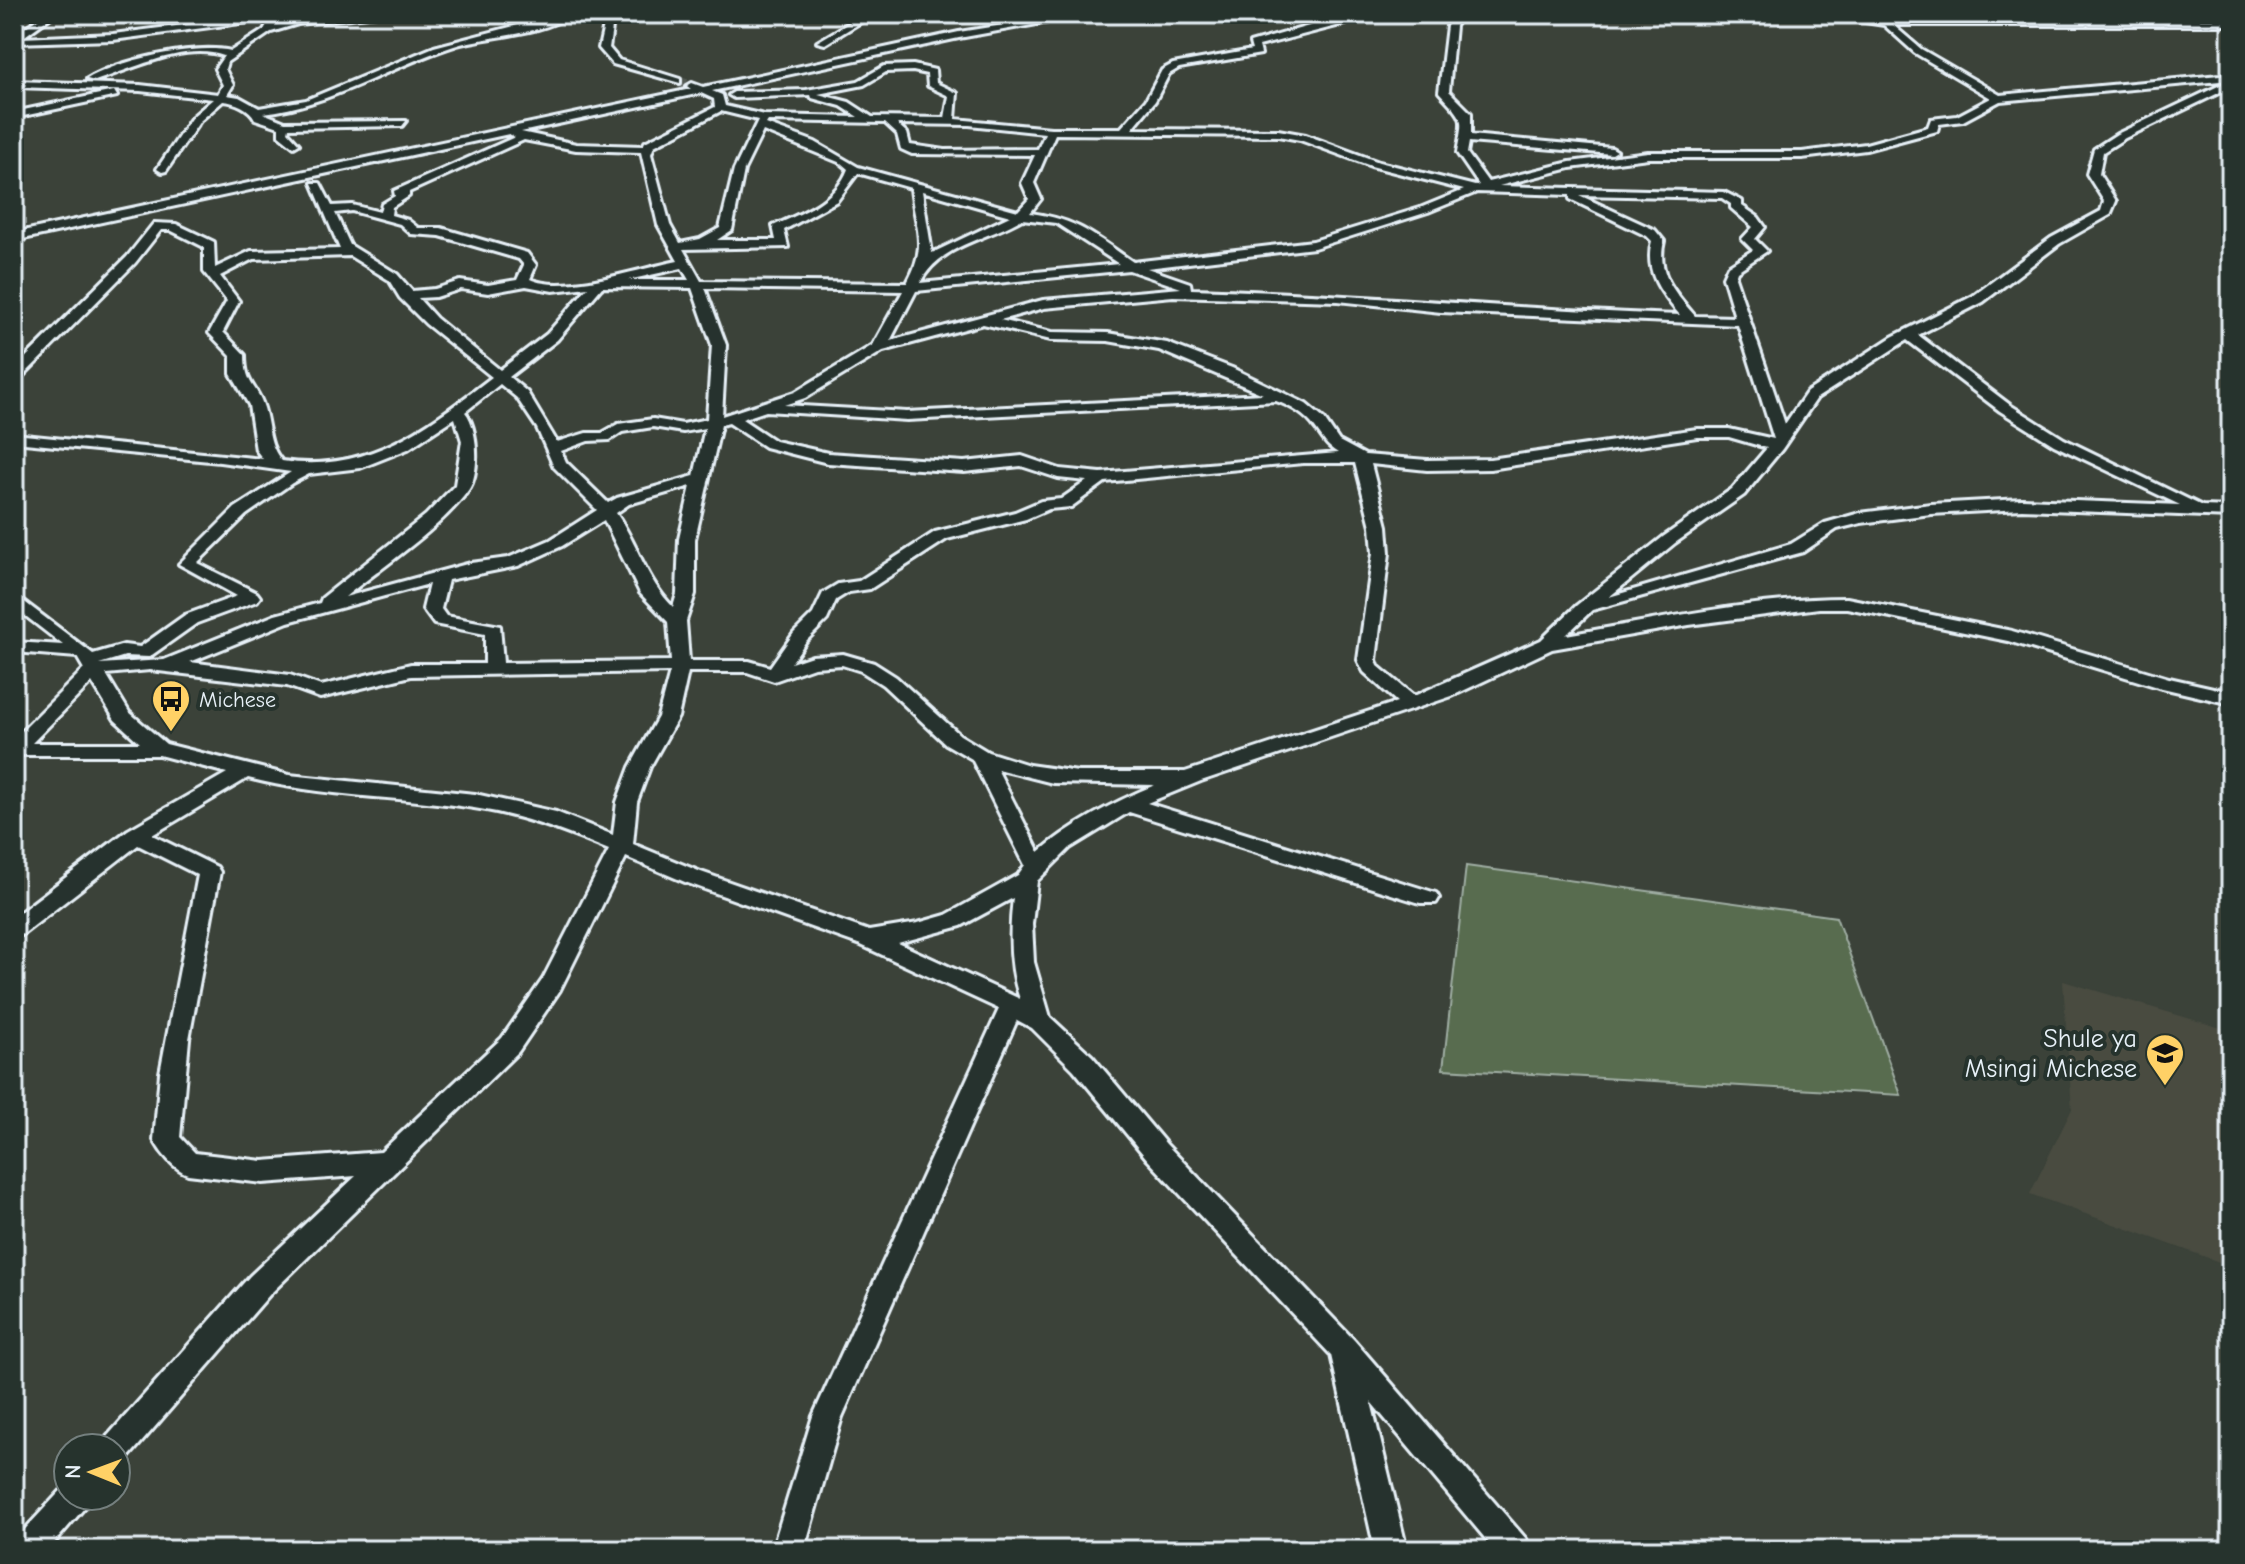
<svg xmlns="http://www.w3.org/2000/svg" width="2245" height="1564" viewBox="0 0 2245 1564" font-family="'Comic Neue',sans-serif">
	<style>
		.built { fill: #4a4c41 }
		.green { fill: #586c4f; stroke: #a0aea4; stroke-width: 2 }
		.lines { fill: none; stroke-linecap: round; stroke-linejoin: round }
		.minor-tunnel { stroke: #555c56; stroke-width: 10; stroke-dasharray: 10 5; stroke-linecap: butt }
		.minor-casing { stroke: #e8f1f8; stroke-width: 6 }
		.minor { fill: #26332d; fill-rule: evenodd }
		.labels { text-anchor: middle; stroke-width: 8; stroke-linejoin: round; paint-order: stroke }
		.poi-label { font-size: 22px; fill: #e8f1f8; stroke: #26332d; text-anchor: start }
		.near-poi-label { font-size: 26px; fill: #e8f1f8; stroke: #26332d; text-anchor: end }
	</style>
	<rect width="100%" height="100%" fill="#3b4239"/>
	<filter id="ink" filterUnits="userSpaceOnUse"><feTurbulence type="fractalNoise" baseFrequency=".0125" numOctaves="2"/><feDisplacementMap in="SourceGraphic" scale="16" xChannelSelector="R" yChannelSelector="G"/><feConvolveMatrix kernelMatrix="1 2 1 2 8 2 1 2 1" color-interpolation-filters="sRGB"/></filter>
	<g filter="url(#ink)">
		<path class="built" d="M 2063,981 L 2231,1031 L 2231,1266 L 2030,1194 L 2072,1109 Z"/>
		<path class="green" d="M 1466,866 L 1836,917 L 1901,1095 L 1443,1069 Z"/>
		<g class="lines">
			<path class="minor-tunnel" d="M 677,81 L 692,86"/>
			<defs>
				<path id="minor" d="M 45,14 L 55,14 L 22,38 L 113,34 L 271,14 L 282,14 L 276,25 L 297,18 L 386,14 L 298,24 L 271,32 L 227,62 L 225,69 L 233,85 L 227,95 L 239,97 L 259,108 L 306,100 L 434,47 L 560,14 L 572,14 C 540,36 491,35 454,46 C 388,67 333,105 263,113 L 285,122 L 406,121 L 402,126 L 289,128 L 288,132 L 299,144 L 294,147 L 279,135 L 279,127 L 255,119 C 250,108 235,102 223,101 L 200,121 L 166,171 L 162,172 L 157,169 L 192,117 L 213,99 L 140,91 L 14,87 L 14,81 L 140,85 L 218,94 L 223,85 L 215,69 L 224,56 C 186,42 132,69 95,81 L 87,79 C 118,60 195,43 231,51 L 264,30 L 270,19 L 113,40 L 14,43 L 14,35 Z
					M 600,14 L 608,14 L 613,21 L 609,48 L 619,60 L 680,79 L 680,83 L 613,64 L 599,48 L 605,21 Z
					M 864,14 L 874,14 L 825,44 L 817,42 Z
					M 1073,14 L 1093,14 L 959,38 L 712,91 L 722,95 L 725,106 L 764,115 L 858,117 L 841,106 L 812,98 L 811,95 L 734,98 L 729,95 L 734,92 L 806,90 L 858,81 L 884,66 L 913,65 L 935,70 L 936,83 L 957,93 L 955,119 L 1051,128 L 1121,128 L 1146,100 L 1162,70 L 1173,64 L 1252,50 L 1250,43 L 1337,18 L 1383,14 L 1259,46 L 1261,54 L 1179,68 L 1169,74 L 1155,101 L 1132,129 L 1278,130 L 1306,135 L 1379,162 L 1475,186 L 1479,185 L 1457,153 C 1464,114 1465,121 1439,92 L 1447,26 L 1455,14 L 1463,14 L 1455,26 L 1449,91 L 1471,113 L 1471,135 L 1612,148 L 1617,151 L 1612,154 L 1469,142 L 1467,153 L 1488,182 L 1570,162 L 1648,152 L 1802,152 L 1866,144 L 1928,127 L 1931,119 L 1957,116 L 1991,98 L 1915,53 L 1884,25 L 1815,14 L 1880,19 L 1884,15 L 1889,19 L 2231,19 L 2231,25 L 1893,25 L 1921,49 L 2000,95 L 2231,74 L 2231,80 L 2000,101 L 1963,121 L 1939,124 L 1937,131 L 1866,150 L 1802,158 L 1648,158 L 1570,168 L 1499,186 L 1724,192 L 1742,201 L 1742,206 L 1758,217 L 1765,227 L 1755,239 L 1767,251 L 1737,271 L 1735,277 L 1785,424 L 1807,392 L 1892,337 L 1973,296 L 2051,238 L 2101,211 L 2104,201 L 2087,174 L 2094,149 L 2117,134 L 2231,80 L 2231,87 L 2125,138 L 2103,152 L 2099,174 L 2116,201 L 2110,215 L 2059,244 L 1983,302 L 1918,335 L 2010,405 L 2064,439 L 2202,506 L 2231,507 L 2231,517 L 2022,509 L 1931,514 L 1861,523 L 1837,529 L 1803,552 L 1592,610 L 1566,635 C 1658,620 1754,598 1847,598 L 2012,631 L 2169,678 L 2231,692 L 2231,704 L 2158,687 L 2008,641 L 1847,608 L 1819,608 L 1689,625 L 1552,649 L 1452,696 L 1201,781 L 1147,803 L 1436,893 L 1439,898 L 1436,903 L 1420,903 L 1129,812 L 1070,848 L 1037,881 L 1032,924 L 1034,962 L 1050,1017 L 1092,1056 L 1166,1144 L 1354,1340 L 1526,1539 L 1531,1550 L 1495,1550 L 1371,1402 L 1407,1550 L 1375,1550 L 1331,1355 L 1148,1160 L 1074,1070 L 1032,1028 L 1017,1020 L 842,1417 L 804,1550 L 772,1550 L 813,1416 L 999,1009 L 861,945 L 685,882 L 626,857 L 560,990 L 518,1052 L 270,1294 L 127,1459 L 116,1464 L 116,1448 L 101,1448 L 105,1439 L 250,1276 L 356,1176 L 263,1183 L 188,1174 C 174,1169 161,1153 154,1140 L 160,1073 L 198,875 L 138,845 L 22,935 L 14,937 L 14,917 L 128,830 L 227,773 L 159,755 L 14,755 L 14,739 L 84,669 L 77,657 L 14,652 L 14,642 L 63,645 L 14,607 L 14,594 L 93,654 L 124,645 L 140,647 L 185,615 L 237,596 L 179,564 L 235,508 L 291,472 L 220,462 L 14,442 L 14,434 L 263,459 L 256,450 L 249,405 L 231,374 L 231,356 L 209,333 L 227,301 L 204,272 L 204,247 L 170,230 L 161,230 L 135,263 L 19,380 L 14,381 L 14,369 L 127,257 L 154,223 L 176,224 L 214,242 L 215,268 L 251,251 L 340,249 L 312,183 L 320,183 L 332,206 L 352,205 L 380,212 L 382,204 L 395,196 L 394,191 L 515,137 L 509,134 L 14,241 L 14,233 L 691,89 L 687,86 L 692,83 L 703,87 L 959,32 ZM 913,71 L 927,74 L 928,86 L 949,96 L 945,118 L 872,117 L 849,102 L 818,94 L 864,85 L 886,72 ZM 701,93 L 714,99 L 715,107 L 645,142 L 643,146 L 576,144 L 521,132 ZM 721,111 L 758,120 L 734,170 L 720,228 L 700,239 L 680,243 L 670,225 L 651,154 L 654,146 ZM 768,121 L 885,123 L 897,134 L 901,149 L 912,154 L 1035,155 L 1022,183 L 1029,199 L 1018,211 L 858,167 L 815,142 L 766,124 ZM 897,124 L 969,125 L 1045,133 L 1038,149 L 945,150 L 910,145 L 907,133 ZM 763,131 L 841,163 L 848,169 C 836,201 802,213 773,226 L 776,240 L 717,240 L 732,230 L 744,170 ZM 1055,134 L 1278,136 L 1300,140 L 1371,166 L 1464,190 L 1420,208 L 1313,241 L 1133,262 C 1095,236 1077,219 1030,213 L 1041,199 L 1034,183 ZM 524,140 L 576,150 L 641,152 L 658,225 L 678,261 C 641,268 564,295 530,279 L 536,265 L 527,253 L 441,228 L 418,228 L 408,220 L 391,215 L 392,207 L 409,196 L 409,192 ZM 858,173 L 911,188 C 915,229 929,243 907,283 L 701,281 L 683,249 L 788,247 L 784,230 L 837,201 ZM 922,191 L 1010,216 L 932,253 ZM 1477,192 L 1570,195 L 1570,199 L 1647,236 L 1652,241 C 1644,272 1661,293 1680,315 C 1517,310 1354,293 1191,289 L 1190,283 L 1147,268 L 1314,248 L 1428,212 ZM 1579,195 L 1722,198 L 1731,204 L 1731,208 L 1753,227 L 1742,239 L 1753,250 L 1728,266 L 1723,277 L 1735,317 L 1695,316 C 1675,293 1656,273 1664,241 L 1655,230 ZM 352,211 L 400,224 L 411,234 L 440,236 L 519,259 L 524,265 L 517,280 L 488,285 L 460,281 L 435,289 L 412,291 L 397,274 L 350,245 L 335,213 ZM 1022,219 L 1056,223 L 1119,264 L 920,283 C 940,244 987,240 1022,219 ZM 350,256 L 389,280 L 400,298 L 426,324 L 492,377 C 427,427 368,474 282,461 C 268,445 270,428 264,408 C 257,384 245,386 245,355 L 223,332 L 239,301 L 220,276 L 253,259 ZM 682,268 L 689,280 L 628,280 ZM 1129,270 L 1181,288 L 1043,300 L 890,341 L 916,291 ZM 526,286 L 553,291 L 588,287 L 547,334 L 500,370 L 436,318 L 418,298 L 436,297 L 461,289 L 488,293 ZM 602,287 L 692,288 L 712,345 L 707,419 L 683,424 L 653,419 L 618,424 L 602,433 L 586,433 L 557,442 L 527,392 L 509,377 L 557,340 ZM 705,288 L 903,291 L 873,345 L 795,392 L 722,416 L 726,345 ZM 1173,296 L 1338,301 L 1441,312 L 1738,325 L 1774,439 L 1729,429 L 1697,429 L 1490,459 L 1427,460 L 1365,455 L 1339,441 L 1324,419 L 1306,404 L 1232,368 L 1167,343 L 1108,333 L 1052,332 L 1000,320 L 1044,308 ZM 983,324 L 1051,340 L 1108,341 L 1159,350 L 1263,394 L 907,412 L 784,405 L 805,398 L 883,351 ZM 1907,340 L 2000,411 L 2054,445 L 2180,505 L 2022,499 L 1931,504 L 1860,513 L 1825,523 L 1791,544 L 1609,597 L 1675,543 L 1744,495 L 1782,449 L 1817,398 ZM 500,384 L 517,398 L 537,428 L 554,467 L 597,510 L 550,540 L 508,558 L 471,563 L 345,597 C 382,567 443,527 469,489 C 480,472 478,427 465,412 ZM 1276,401 C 1290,406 1306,415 1315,428 C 1323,438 1326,446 1338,453 L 1101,473 L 1060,469 L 1022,456 L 964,462 L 828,453 L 775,441 L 742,419 L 766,411 L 907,420 ZM 455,418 L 462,441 L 455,485 L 426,515 L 322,598 L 320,603 L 275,615 L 164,660 L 99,664 L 125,656 L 149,657 L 197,623 L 257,601 L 260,597 L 257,593 L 197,563 L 246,515 L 292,483 L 309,474 L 360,468 L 408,449 ZM 729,423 L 765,447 L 828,463 L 964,472 L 1021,466 L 1058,478 L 1087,481 L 1061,499 L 1041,501 L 1015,512 L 935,532 L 859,581 L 838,584 L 823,593 L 813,614 L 794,633 L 770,667 L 749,661 L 689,661 L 686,621 L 695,594 L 695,539 L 721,425 ZM 653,427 L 683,432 L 705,428 L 694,476 L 617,498 L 608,503 L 566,462 L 561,451 L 588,441 L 610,440 L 622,432 ZM 1697,437 L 1729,437 L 1767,448 L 1732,489 L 1663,537 L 1577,605 L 1541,640 L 1414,696 L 1378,666 L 1376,660 L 1389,553 L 1387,526 L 1371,464 L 1427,470 L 1490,469 ZM 1303,463 L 1355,463 L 1371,526 L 1373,553 L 1358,660 L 1364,672 L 1397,702 L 1185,772 L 1078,772 L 1029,765 L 988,752 L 960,735 L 896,677 L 874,663 L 843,654 L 812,656 L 791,663 L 806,641 L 827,620 L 836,600 L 849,592 L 870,589 L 947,539 L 1026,519 L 1049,509 L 1071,507 L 1105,482 ZM 691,486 L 679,539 L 677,594 L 673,607 C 646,580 637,543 616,513 L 629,504 ZM 604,520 L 640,593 L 668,622 L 671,661 L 503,663 L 500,626 L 446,616 L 441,609 L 448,580 L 518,566 L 562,546 ZM 429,584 L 423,609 L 434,624 L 485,634 L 485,664 L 411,664 L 321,686 L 290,675 L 190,662 L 288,622 ZM 842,665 L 861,671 L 883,685 L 946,744 L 972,759 L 1025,865 L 1018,875 L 946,915 L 918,923 L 869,931 L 701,872 L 633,844 L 637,802 L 650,767 L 678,717 L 688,672 L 747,672 L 774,681 L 814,667 ZM 150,670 L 287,686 L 320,698 L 411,676 L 670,672 L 658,717 L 630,767 L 617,802 L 613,835 L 556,812 L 475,794 L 289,775 L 166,744 L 129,712 L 106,674 ZM 92,682 L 115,720 L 140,743 L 32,743 ZM 997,769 L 1053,783 L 1155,785 C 1114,802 1073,823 1039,852 ZM 248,778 C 322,797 399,796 474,808 C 522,815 565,832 609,850 L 543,979 L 502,1038 L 381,1152 L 263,1161 L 195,1153 L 180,1137 L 189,1039 L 220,872 L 217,867 L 152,835 ZM 1013,898 C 1009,931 1009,967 1020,999 L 898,943 L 961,926 Z
					M 114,91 L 117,96 L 14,118 L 14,112 Z
					M 68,1483 L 68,1496 L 89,1496 L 85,1507 L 48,1550 L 14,1550 L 16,1539 Z"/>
			</defs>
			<use href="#minor" class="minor-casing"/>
			<use href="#minor" class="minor"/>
		</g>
	</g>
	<defs>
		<symbol id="bus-pin" viewBox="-11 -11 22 30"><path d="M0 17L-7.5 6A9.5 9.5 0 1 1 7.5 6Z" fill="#ffd166" stroke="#26332d"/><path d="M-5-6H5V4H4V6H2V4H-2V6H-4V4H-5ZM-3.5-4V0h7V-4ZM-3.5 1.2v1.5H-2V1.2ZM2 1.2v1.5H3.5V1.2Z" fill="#111"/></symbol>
		<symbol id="school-pin" viewBox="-11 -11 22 30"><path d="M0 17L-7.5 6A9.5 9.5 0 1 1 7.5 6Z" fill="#ffd166" stroke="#26332d"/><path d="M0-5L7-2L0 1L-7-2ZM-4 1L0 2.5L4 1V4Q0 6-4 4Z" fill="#111"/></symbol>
	</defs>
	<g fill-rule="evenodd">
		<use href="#bus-pin" x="149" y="677" width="44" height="60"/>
		<use href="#school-pin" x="2143" y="1031" width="44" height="60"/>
	</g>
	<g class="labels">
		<g class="poi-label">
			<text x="199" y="707">Michese</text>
		</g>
		<g class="near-poi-label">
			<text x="2137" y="1047">Shule ya<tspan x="2137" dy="30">Msingi Michese</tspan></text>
		</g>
	</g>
	<rect width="2245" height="1564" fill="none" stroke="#26332d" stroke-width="48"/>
	<rect x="24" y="24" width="2197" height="1516" fill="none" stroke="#e8f1f8" stroke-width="3" filter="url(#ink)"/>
	<g transform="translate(92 1472) rotate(271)"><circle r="38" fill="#26332d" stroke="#747f7e" stroke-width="2"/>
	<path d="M0-6L14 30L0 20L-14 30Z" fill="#ffd166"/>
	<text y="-12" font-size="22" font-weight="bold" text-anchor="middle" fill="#e8f1f8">N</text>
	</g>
</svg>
